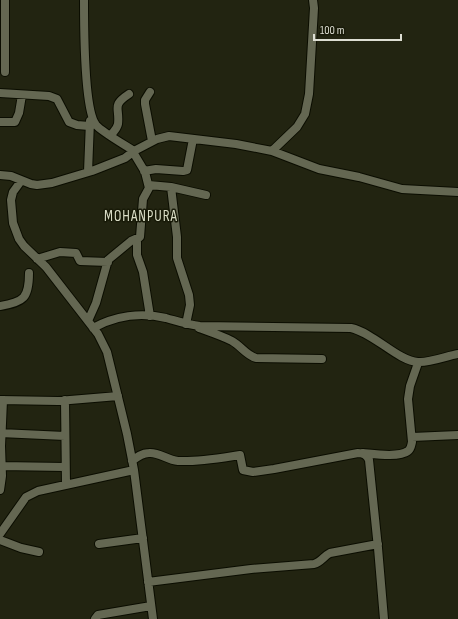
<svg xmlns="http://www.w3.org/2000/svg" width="458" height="619" viewBox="0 0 458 619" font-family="'Sofia Sans Condensed',sans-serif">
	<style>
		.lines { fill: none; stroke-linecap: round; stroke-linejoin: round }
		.minor-casing { stroke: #0b0d01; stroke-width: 10 }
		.minor { stroke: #646752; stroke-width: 8 }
		.labels { text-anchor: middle; stroke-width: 3; stroke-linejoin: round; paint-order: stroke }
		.quarter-label { font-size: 15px; letter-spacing: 1px; fill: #daddc6; stroke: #181a08 }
	</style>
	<rect width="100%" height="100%" fill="#222411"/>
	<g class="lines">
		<defs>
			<path id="minor" d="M 84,0 C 84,23 84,110 96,125 C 102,132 125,145 134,151
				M 5,72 L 5,0
				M 150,92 L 145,100 L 145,104 L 152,141
				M 0,93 L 49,96 L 57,99 L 69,122 L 77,125 L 89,126
				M 0,122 L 15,122 L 19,113 L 22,95
				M 111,135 C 113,132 117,129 118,124 C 120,107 111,106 129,94
				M 272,151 L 297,127 L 305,114 L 309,94 L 314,8 L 313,0
				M 144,171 L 156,169 L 183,171 L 187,170 L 193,139
				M 88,172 L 90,121
				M 0,175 L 11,176 L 31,184 L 37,185 L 52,183 L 92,171 L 125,158 L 134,151 L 157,139 L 169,136 L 236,144 L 272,151 L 319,169 L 359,177 L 402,189 L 458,192
				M 21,181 L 13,192 L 11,200 L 13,223 L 19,239 L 24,246 L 46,267 L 98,334 L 107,352 L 127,434 L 134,470 L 153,619
				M 149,185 L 171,187 L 206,195
				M 171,187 L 177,237 L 177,258 L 189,295 L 190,305 L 186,324
				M 137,239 L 137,255 L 143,272 L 150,316
				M 37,259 L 60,252 L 76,253 L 80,261 L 108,262
				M 0,306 C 24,302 29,298 29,273
				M 88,321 L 96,303 L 108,260 L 131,241 L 140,237 L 143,199 L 149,188 L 145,172 L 133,152
				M 93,328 C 115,316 141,312 166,318 C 177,321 188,325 200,326 L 351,328 C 374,333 398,361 418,362 C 429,363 447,356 458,354
				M 199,328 C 210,332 222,336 232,341 C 241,346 246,355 256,358 L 322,359
				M 0,400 L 58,401 L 118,396
				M 65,400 L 66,485
				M 0,433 L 65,436
				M 412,437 L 458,435
				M 363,453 C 374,454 399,458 408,451 C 411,449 411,446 412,442 L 408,399 L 410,386 L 418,363
				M 132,461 C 137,457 142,453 149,453 C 159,452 167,460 178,461 C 198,462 220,458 240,455 L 243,470 L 253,472 L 274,469 L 358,453 C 363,453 367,455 369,460 L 378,548 L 384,619
				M 0,466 L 65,467
				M 0,490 L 2,476 L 1,446 L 3,400
				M 0,534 L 26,497 L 38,491 L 134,470
				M 0,540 L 21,548 L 39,552
				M 99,544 L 143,538
				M 148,582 L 251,569 L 314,564 C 321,562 324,556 330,553 L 378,544
				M 95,619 L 98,615 L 151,606"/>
		</defs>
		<use href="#minor" class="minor-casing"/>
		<use href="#minor" class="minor"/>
	</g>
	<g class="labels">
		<g class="quarter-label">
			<text x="141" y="221">MOHANPURA</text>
		</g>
	</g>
	<path d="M314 34v6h87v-6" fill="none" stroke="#ddded3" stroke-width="2"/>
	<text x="320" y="34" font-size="12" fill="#ddded3" stroke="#181a08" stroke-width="3" paint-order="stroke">100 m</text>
</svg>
